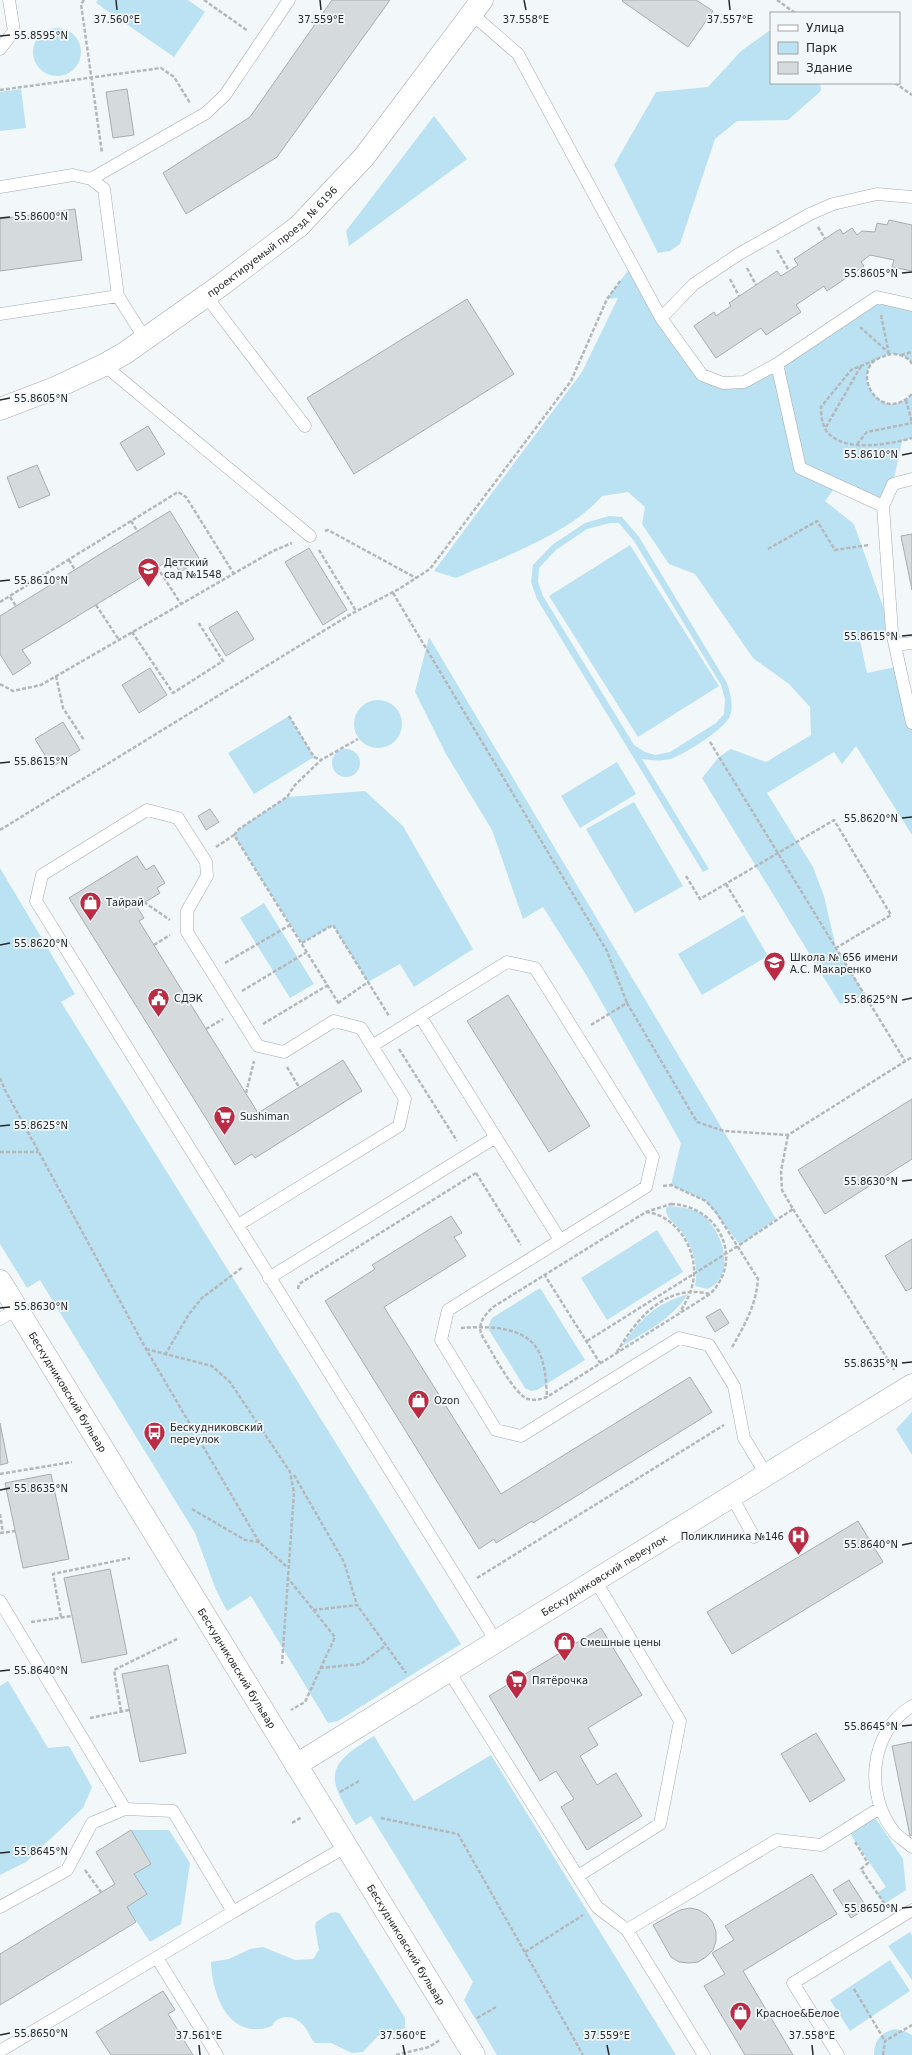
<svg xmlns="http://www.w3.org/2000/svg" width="912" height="2055" viewBox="0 0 912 2055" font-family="'DejaVu Sans',sans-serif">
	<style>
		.green { fill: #bbe2f3; fill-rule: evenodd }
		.building { fill: #d5dadc; stroke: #a8adaf }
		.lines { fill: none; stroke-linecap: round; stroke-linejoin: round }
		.service-casing { stroke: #a5aaad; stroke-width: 13 }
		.minor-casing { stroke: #a5aaad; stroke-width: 23 }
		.tertiary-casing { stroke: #a5aaad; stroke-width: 23 }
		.path { stroke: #b4b8bb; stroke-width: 2.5; stroke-dasharray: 4 2; stroke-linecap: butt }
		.service { stroke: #fff; stroke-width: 12 }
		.minor { stroke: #fff; stroke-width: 22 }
		.tertiary { stroke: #fff; stroke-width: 22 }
		.ticks { fill: none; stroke: #262829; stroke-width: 1.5 }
		.labels { text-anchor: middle; stroke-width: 3.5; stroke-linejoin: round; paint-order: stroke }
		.street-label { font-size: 10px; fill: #262829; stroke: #f2f7fa }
		.poi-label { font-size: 10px; fill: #262829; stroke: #f2f7fa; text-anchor: start }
		.ticks-label { font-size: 10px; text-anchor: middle; fill: #262829; stroke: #f2f7fa; stroke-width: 3.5; stroke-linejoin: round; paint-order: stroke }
	</style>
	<rect width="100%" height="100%" fill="#f2f7fa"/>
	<path class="green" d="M 98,0 L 188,0 L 205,12 L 174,57 L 96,3 Z
		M33 52a24 24 0 1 1 48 0a24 24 0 1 1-48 0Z
		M 769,31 L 771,31 L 771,83 L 820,83 L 821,91 L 788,120 L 737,121 L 715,139 L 680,244 L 670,251 L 658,253 L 614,165 L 656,92 L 708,87 L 741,51 Z
		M 21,89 L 26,128 L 0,131 L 0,92 Z
		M 434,116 L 467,159 L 349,246 L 346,231 Z
		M 632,265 L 702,375 L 744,382 L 877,297 L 912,305 L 912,364 C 909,357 901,355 894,354 C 888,354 885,356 879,358 C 849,372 881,426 912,394 L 912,438 L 902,441 L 893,484 L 883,506 L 837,485 L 825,501 L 854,524 L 892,632 L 860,640 L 867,673 L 900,666 L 912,723 L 912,835 L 856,746 L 842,764 L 834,752 L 767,793 L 813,867 L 824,896 L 836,948 L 866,996 L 840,1004 L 702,778 L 719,757 L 731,749 L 766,762 L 811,735 L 810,707 L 789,684 L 753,658 L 695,574 L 669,564 L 642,524 L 645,507 L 628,492 L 602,496 C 570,534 500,558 456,578 L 434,571 L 582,372 L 618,298 L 607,299 Z
		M 609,516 L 622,517 L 639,537 L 727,683 C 730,693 734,705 730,716 C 725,729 686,753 673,758 C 662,762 653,760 642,759 L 709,869 L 703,872 L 537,599 L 531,582 L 533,565 L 552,545 L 585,523 ZM 610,523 L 619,523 L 634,541 L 721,685 L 725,699 L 724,714 L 716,723 L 670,752 L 655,755 L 645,752 L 634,745 L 543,596 L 538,582 L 539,568 L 556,550 L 587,529 Z
		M 630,545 L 719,686 L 638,737 L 549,596 Z
		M 429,637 L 776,1219 L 740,1245 L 706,1201 L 671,1185 L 681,1143 L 588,978 L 543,907 L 523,919 L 492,830 L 446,754 L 415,692 Z
		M354 724a24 24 0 1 1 48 0a24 24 0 1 1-48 0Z
		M 289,716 L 314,757 L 254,794 L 228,753 Z
		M332 763a14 14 0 1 1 28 0a14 14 0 1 1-28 0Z
		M 617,762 L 636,794 L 580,828 L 561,796 Z
		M 365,791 L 403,826 L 473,949 L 414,987 L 400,964 L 368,982 L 333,925 L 302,943 L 234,835 L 239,829 L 287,797 Z
		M 634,802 L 683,886 L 635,913 L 586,829 Z
		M 0,868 L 75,994 L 61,1002 L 461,1644 L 338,1721 L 328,1723 L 251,1596 L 227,1611 L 216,1590 L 195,1533 L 40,1280 L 27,1288 L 0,1244 Z
		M 264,903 L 314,984 L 290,998 L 240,918 Z
		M 744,915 L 768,956 L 702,995 L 678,954 Z
		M 669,1206 C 679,1207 691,1208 700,1213 C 722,1228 738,1274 708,1289 L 695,1286 C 699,1267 693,1246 681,1231 C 676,1224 665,1218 666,1208 Z
		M 657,1230 L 683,1272 L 607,1320 L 581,1278 Z
		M 540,1288 L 585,1360 L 537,1390 L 531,1391 L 525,1388 L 489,1330 L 489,1324 L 492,1318 Z
		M 688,1294 C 672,1319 647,1331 622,1346 C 641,1318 655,1304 688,1294 Z
		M 912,1412 L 912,1455 L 896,1429 Z
		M 8,1681 L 48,1748 L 69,1746 L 92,1787 L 83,1808 L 26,1862 L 0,1875 L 0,1686 Z
		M 374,1736 L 414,1801 L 491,1755 L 676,2055 L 497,2055 L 464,2000 L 473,1982 L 371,1816 L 356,1825 C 327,1777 323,1767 374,1736 Z
		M 872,1813 L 903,1859 L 906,1890 L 884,1904 L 877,1893 L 886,1887 L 847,1829 Z
		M 131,1830 L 169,1830 L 190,1863 L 181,1924 L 150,1942 L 127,1907 L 147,1894 L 134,1874 L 151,1863 Z
		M 336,1912 L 340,1914 L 405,2018 L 405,2028 L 394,2033 L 378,2036 L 363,2052 L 352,2053 L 331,2043 L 315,2043 C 310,2038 309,2032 304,2026 C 295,2015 279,2013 272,2026 C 230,2042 212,1996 211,1962 L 229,1959 L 250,1949 L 263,1947 L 295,1960 L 313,1959 L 319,1950 L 315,1927 L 316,1922 L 330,1913 Z
		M 910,1932 L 912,1936 L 912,1980 L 888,1946 Z
		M 890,1960 L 910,1991 L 850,2031 L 830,2000 Z
		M 895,2029 L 904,2031 L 912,2035 L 912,2055 L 874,2055 C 874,2041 881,2032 895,2029 Z"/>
	<path class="building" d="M 332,0 L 390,0 L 277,157 L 186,214 L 163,173 L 250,117 Z
		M 623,0 L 696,0 L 713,11 L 688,47 L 622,1 Z
		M 127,89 L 134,135 L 113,138 L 106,92 Z
		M 75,209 L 82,260 L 0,271 L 0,219 Z
		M 889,220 L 912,225 L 912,271 L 892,267 L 894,260 L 870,255 L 861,262 L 864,266 L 827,291 L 824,286 L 796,305 L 801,312 L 766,335 L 761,328 L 716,358 L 694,326 L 714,312 L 716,316 L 731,306 L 729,303 L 777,271 L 781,276 L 789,271 L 798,265 L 794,259 L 840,229 L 843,234 L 852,228 L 857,235 L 862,231 L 875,232 L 877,223 L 887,225 Z
		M 467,299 L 514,374 L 354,474 L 307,398 Z
		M 148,426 L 165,454 L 137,471 L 120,443 Z
		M 37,465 L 50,495 L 19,508 L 7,477 Z
		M 170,511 L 200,560 L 180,572 L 171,559 L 22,650 L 31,663 L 13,675 L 0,654 L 0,616 Z
		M 912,534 L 912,590 L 901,536 Z
		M 309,548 L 347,610 L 323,625 L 285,562 Z
		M 237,611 L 254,639 L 226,656 L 209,628 Z
		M 150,668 L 167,695 L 139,713 L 122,685 Z
		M 63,722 L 80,750 L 52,767 L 35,739 Z
		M 210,809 L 219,822 L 206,830 L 198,816 Z
		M 137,856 L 146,870 L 154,865 L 165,883 L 157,888 L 160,893 L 137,907 L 144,918 L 139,921 L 258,1113 L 343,1060 L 362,1091 L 255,1158 L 252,1154 L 235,1165 L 69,898 Z
		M 508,995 L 590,1126 L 549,1152 L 467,1021 Z
		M 912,1099 L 912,1159 L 825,1214 L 798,1170 Z
		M 451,1216 L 462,1233 L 454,1237 L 466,1256 L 384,1307 L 501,1494 L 690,1377 L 712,1412 L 533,1523 L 532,1521 L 496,1543 L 494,1539 L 479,1549 L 325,1301 L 375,1269 L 372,1265 Z
		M 912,1239 L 912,1288 L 906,1291 L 885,1256 Z
		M 720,1309 L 729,1323 L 715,1332 L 706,1317 Z
		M 0,1423 L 8,1463 L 0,1465 Z
		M 51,1474 L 69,1559 L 23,1568 L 5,1483 Z
		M 858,1521 L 883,1562 L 732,1654 L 707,1612 Z
		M 110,1569 L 127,1654 L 82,1663 L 64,1578 Z
		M 601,1628 L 642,1695 L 588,1728 L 598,1745 L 580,1756 L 597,1785 L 616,1773 L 642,1816 L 587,1850 L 561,1807 L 574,1799 L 556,1771 L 540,1781 L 489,1696 Z
		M 168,1665 L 186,1753 L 140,1762 L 122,1674 Z
		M 816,1733 L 845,1780 L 810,1802 L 781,1754 Z
		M 912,1742 L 912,1835 L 910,1836 L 892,1746 Z
		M 131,1830 L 151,1864 L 134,1874 L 147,1894 L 127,1907 L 136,1922 L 0,2005 L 0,1954 L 115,1884 L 96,1852 Z
		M 812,1874 L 837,1914 L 743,1971 L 793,2055 L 745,2055 L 704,1986 L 725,1974 L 712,1953 L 734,1940 L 725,1926 Z
		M 849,1880 L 867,1908 L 851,1918 L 833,1890 Z
		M 690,1908 L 699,1910 L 707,1915 L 713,1923 L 716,1932 L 716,1941 L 713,1950 L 706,1957 L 698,1962 L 689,1963 L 679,1962 L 671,1957 L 653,1925 L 680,1910 Z
		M 163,1991 L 175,2010 L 168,2014 L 193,2055 L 111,2055 L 96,2032 Z"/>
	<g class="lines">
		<defs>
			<path id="service" d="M 472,14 L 518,54 L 661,318 L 702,375 L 723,383 L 744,382 L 777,364 L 877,297 L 912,305
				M 0,49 L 14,31 L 9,0
				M 91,179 L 206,113 L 225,95 L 289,0
				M 0,187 L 73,175 L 91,179 L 104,189 L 118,296
				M 206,296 L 305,426
				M 0,314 L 118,296 L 145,339
				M 661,318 L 694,284 L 739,254 L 810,214 L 833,204 L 877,194 L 912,197
				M 777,364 L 800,468 L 883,506 L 892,632 L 912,723
				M 104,365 L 310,536
				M 883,506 L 893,484 L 912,479
				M 895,645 L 912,643
				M 420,1016 L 560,1240
				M 372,1046 L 361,1028 L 334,1021 L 284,1052 L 258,1046 L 187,932 L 187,911 L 207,876 L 206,862 L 178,818 L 147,810 L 42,875 L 36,901 L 496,1641
				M 238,1225 L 399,1126 L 405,1099 L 372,1046 L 507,962 L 535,968 L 653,1157 L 646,1187 L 448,1310 L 441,1340 L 496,1430 L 521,1436 L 679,1338 L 709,1345 L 734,1386 L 744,1438 L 766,1474
				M 269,1278 L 496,1137
				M 0,1319 L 17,1309
				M 731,1495 L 754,1537
				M 0,1601 L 125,1809
				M 448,1670 L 597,1907 L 627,1930 L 704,2055
				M 912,1706 C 869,1732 864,1795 895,1833 C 900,1838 907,1842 912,1847
				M 578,1876 L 660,1824 L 680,1721 L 595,1580
				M 0,1907 L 67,1870 L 92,1823 L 125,1809 L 173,1811 L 233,1912 L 347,1846
				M 627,1930 L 777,1840 L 821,1845 L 880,1808
				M 157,1958 L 217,2055
				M 0,2051 L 233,1912
				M 838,2055 L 793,1983 L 912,1910"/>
			<g id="minor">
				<path id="s1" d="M 0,409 L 55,388 L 104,365 L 125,353 L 220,286 L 299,226 L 364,157 L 482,0"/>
				<path id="s2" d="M 296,1765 L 912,1385"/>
			</g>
			<g id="tertiary">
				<path id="s3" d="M 0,1281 L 474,2055"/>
			</g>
		</defs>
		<use href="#service" class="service-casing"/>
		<use href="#minor" class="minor-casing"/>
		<use href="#tertiary" class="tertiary-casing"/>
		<path class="path" d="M 84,0 L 81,4 L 102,153
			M 204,0 L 248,31
			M 777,0 L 795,13
			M 895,83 L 912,95
			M 0,90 L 161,68 L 174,77 L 190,103
			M 818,227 L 825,239
			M 777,250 L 789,271
			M 747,268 L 756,285
			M 730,279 L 739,296
			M 881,315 L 889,354
			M 860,327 L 889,353
			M 901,355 L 912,352
			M 875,360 L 851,370 L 821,407 C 821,416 822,426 828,433 C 846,453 890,444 912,438
			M 912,364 C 909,357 901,355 894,354 C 888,354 885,356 879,358 C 849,372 881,426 912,394
			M 906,400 L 912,423
			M 826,427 L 861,366
			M 857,444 L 867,432 L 912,423
			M 131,521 L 138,532
			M 325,531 L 328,530 L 416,578
			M 768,549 L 817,521 L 835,550 L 869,545
			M 319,550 L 356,611
			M 69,560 L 75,570
			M 157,567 L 181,604
			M 393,593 L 607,951 L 627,1003
			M 10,597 L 16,606
			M 0,602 L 178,492 L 186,497 L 234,574
			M 96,605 L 119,640
			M 132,632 L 173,693 L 223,661 L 198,622
			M 56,676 L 63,708 L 84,740
			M 0,684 L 13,691 L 41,685 L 273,551 L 292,543
			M 289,716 L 314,757 L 321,760
			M 710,742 L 905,1061
			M 0,830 L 351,614 L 399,589 L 430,569 L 571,381 L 607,299 L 621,280
			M 234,835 L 239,829 L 287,797 L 295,785 L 321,760 L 358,739
			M 216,847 L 234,835 L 339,1004
			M 686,876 L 700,899 L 834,820 L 891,915 L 836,948
			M 726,884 L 743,912
			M 144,902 L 170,920
			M 302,943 L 333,925 L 389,1016
			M 154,945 L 170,935
			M 225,963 L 290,925
			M 242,991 L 307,952
			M 338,1003 L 368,982
			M 263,1024 L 328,985
			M 591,1025 L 627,1003 L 697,1122 L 724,1131 L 788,1135 L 912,1057
			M 206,1029 L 223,1019
			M 399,1049 L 457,1141
			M 287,1067 L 299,1087
			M 0,1078 L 5,1090 L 146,1349 L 259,1542
			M 246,1093 L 254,1061
			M 0,1152 L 38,1152
			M 476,1173 L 521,1245
			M 663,1186 L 671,1185 L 706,1201 L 716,1212 L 758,1279 C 756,1306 744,1326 731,1349
			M 671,1204 C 719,1206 745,1259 710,1294 L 547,1397 C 541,1399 535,1401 528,1399 C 514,1395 490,1348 481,1334 C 478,1322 485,1315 493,1307 L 646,1212 Z
			M 793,1209 L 895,1371
			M 646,1212 C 675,1215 696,1247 694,1275 C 693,1290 687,1300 680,1312
			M 544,1274 L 600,1363
			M 298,1289 L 299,1284 L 476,1173
			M 461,1328 C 488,1326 530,1325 541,1357 C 546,1370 546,1384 547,1397
			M 587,1341 L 738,1246 L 793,1209 L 782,1190 L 781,1171 L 788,1135
			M 146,1349 L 212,1366 L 230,1382 L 290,1472 L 294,1492 L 282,1664
			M 617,1352 C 637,1318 666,1283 710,1294
			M 165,1355 L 189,1314 L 202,1298 L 243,1267
			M 0,1474 L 72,1462
			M 294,1475 L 344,1562 L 357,1605
			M 192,1509 L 245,1540 L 259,1542 L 287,1567
			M 0,1514 L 3,1533
			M 0,1533 L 15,1531
			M 287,1577 L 335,1637 L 305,1702 L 291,1710
			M 477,1578 L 724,1425
			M 313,1610 L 357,1605 L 406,1673
			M 61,1617 L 53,1574 L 130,1558
			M 31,1622 L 72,1616
			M 320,1668 L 361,1664 L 386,1645
			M 121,1711 L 114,1670 L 179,1638
			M 90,1718 L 129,1710
			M 340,1792 L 359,1781
			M 381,1818 L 458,1834 L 583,2055
			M 292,1823 L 302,1817
			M 855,1842 L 868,1863 L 861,1869 L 886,1906
			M 85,1870 L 101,1892
			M 525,1952 L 583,1915
			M 854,1989 L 885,2041
			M 477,2018 L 496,2007
			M 396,2055 L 429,2047 L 440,2040
			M 883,2055 L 885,2041 L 912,2025"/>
		<use href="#service" class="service"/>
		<use href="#minor" class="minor"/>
		<use href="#tertiary" class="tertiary"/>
	</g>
	<path class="ticks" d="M 116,0 L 117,10M 320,0 L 321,10M 524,0 L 526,10M 729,0 L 730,10M 0,36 L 10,35M 0,218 L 10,217M 902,273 L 912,272M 0,400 L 10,398M 902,455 L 912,453M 0,581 L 10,580M 902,636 L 912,635M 0,763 L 10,762M 902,818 L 912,817M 0,945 L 10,943M 902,1000 L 912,998M 0,1126 L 10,1125M 902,1181 L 912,1180M 0,1308 L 10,1307M 902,1363 L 912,1362M 0,1490 L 10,1488M 902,1545 L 912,1543M 0,1671 L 10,1670M 902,1726 L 912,1725M 0,1853 L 10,1852M 902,1908 L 912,1907M 0,2035 L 10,2033M 199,2045 L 200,2055M 403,2045 L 405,2055M 607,2045 L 609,2055M 812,2045 L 813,2055"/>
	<defs>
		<symbol id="school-pin" viewBox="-11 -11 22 30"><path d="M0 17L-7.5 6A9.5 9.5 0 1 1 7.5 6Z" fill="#bc2b44" stroke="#f2f7fa"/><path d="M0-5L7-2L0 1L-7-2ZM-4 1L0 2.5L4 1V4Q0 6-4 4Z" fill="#fff"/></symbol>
		<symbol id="shop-pin" viewBox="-11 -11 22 30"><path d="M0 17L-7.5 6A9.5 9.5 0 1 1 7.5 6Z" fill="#bc2b44" stroke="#f2f7fa"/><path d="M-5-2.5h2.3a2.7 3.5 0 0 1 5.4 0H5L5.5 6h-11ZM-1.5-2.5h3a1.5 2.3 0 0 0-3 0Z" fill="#fff"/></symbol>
		<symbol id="civic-pin" viewBox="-11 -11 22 30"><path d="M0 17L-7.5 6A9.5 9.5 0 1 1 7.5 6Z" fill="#bc2b44" stroke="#f2f7fa"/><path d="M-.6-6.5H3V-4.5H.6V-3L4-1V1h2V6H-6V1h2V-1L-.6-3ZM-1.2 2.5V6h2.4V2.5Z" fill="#fff"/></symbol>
		<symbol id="supermarket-pin" viewBox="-11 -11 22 30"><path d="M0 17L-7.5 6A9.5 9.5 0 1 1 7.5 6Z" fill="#bc2b44" stroke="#f2f7fa"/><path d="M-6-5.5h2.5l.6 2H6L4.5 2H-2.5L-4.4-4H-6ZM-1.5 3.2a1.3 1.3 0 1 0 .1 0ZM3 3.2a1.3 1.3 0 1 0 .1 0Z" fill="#fff"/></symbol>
		<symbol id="bus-pin" viewBox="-11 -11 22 30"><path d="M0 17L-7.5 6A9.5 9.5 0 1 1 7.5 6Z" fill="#bc2b44" stroke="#f2f7fa"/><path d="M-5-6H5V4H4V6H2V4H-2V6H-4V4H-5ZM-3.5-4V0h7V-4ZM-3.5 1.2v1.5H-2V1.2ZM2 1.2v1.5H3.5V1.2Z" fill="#fff"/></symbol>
		<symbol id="hospital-pin" viewBox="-11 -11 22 30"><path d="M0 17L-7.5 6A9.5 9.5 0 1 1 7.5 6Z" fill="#bc2b44" stroke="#f2f7fa"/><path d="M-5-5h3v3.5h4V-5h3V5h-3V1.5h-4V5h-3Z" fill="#fff"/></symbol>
	</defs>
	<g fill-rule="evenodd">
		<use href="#school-pin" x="136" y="556" width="25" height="34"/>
		<use href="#shop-pin" x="78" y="890" width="25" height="34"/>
		<use href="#school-pin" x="762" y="950" width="25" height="34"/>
		<use href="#civic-pin" x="146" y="986" width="25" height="34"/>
		<use href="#supermarket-pin" x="212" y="1104" width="25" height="34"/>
		<use href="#shop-pin" x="406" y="1388" width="25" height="34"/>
		<use href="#bus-pin" x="142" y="1420" width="25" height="34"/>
		<use href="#hospital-pin" x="786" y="1524" width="25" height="34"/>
		<use href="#shop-pin" x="552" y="1630" width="25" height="34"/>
		<use href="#supermarket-pin" x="504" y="1668" width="25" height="34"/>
		<use href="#shop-pin" x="728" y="2000" width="25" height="34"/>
	</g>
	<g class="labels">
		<g class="street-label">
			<text dy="4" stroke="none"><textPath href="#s1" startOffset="322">проектируемый проезд № 6196</textPath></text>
			<text dy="4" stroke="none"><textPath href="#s3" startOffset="130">Бескудниковский бульвар</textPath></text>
			<text dy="4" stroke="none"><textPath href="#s2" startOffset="362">Бескудниковский переулок</textPath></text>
			<text dy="4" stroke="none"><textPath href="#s3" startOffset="454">Бескудниковский бульвар</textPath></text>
			<text dy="4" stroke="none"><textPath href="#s3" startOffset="778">Бескудниковский бульвар</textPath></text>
		</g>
		<g class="poi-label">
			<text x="164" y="566">Детский<tspan x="164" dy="12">сад №1548</tspan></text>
			<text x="106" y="906">Тайрай</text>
			<text x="790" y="961">Школа № 656 имени<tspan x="790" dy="12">А.С. Макаренко</tspan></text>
			<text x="174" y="1002">СДЭК</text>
			<text x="240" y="1120">Sushiman</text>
			<text x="434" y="1404">Ozon</text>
			<text x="170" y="1431">Бескудниковский<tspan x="170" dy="12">переулок</tspan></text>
			<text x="784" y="1540" text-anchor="end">Поликлиника №146</text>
			<text x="580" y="1646">Смешные цены</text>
			<text x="532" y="1684">Пятёрочка</text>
			<text x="756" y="2017">Красное&amp;Белое</text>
		</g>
	</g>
	<g class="ticks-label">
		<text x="117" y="23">37.560°E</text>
		<text x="321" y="23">37.559°E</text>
		<text x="526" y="23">37.558°E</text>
		<text x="730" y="23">37.557°E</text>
		<text x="41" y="39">55.8595°N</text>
		<text x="41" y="220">55.8600°N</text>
		<text x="871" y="277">55.8605°N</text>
		<text x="41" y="402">55.8605°N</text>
		<text x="871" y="458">55.8610°N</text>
		<text x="41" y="584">55.8610°N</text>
		<text x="871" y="640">55.8615°N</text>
		<text x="41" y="765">55.8615°N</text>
		<text x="871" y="822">55.8620°N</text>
		<text x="41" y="947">55.8620°N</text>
		<text x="871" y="1003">55.8625°N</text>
		<text x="41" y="1129">55.8625°N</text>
		<text x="871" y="1185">55.8630°N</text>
		<text x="41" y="1310">55.8630°N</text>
		<text x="871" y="1367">55.8635°N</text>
		<text x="41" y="1492">55.8635°N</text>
		<text x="871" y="1548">55.8640°N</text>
		<text x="41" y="1674">55.8640°N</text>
		<text x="871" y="1730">55.8645°N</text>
		<text x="41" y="1855">55.8645°N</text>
		<text x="871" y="1912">55.8650°N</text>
		<text x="41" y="2037">55.8650°N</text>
		<text x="199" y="2039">37.561°E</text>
		<text x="403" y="2039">37.560°E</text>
		<text x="607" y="2039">37.559°E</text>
		<text x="812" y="2039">37.558°E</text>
	</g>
	<rect x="770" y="12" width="130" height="72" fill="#f2f7fa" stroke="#a0a4a6"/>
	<rect x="778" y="25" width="20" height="6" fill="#ffffff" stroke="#a0a4a6"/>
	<text x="806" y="32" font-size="12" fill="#262829">Улица</text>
	<rect x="778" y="42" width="20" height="12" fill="#bbe2f3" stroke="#a0a4a6"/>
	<text x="806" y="52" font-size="12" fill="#262829">Парк</text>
	<rect x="778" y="62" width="20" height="12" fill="#d5dadc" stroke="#a0a4a6"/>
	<text x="806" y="72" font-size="12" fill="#262829">Здание</text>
</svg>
